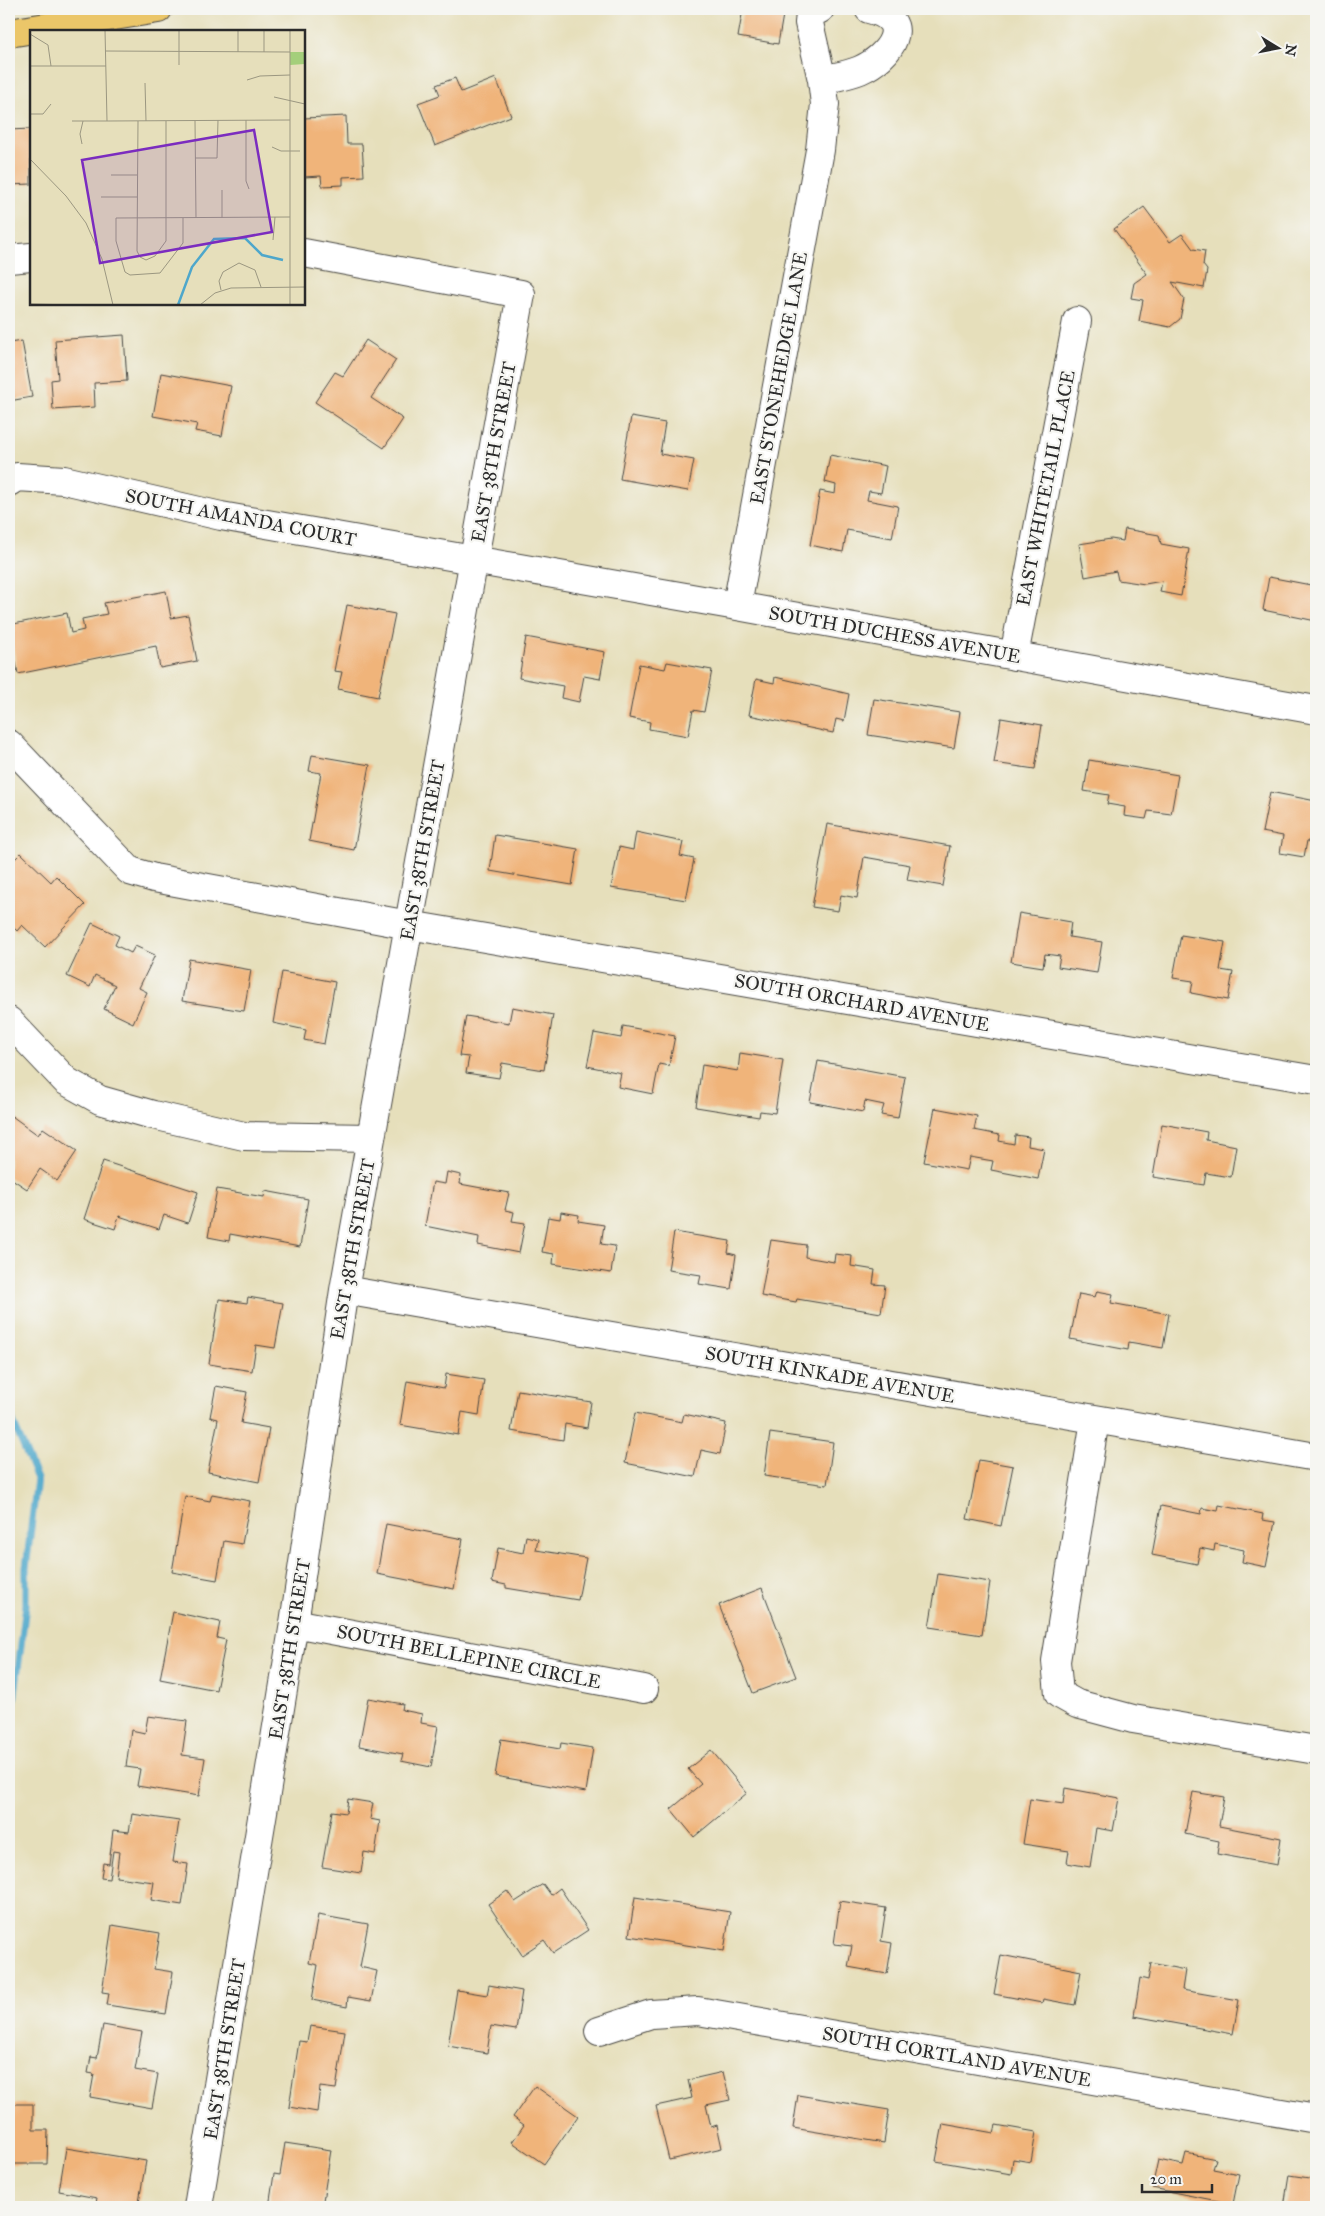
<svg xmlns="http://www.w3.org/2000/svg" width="1325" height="2216" viewBox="0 0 1325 2216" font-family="'IM FELL Great Primer',serif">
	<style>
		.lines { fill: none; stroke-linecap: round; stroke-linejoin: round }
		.stream { stroke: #4ea7cb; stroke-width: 7 }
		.building { fill: #f0b47a }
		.minor-casing { stroke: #474641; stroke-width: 30 }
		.major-casing { stroke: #474641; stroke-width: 30 }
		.minor { stroke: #fff; stroke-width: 28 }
		.major { stroke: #ebc669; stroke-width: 28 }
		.labels { text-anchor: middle; stroke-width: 4.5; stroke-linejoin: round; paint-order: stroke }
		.street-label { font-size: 19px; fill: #2b2b2b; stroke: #f6f6f2 }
		.inset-river { fill: none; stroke: #4ea7cb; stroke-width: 2.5 }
		.inset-road { fill: none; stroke: #9b9781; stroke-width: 1 }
		.view { fill: #7b2cbf; fill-opacity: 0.15; stroke: #7b2cbf; stroke-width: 2.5 }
		.inset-edge { fill: none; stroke: #2b2b2b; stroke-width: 2.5 }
	</style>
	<rect width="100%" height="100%" fill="#f6f6f2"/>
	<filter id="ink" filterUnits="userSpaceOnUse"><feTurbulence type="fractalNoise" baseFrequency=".02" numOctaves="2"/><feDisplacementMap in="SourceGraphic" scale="10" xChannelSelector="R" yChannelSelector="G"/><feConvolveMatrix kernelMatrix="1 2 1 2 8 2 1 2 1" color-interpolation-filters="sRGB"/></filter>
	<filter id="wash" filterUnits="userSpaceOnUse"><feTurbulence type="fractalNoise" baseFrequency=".0096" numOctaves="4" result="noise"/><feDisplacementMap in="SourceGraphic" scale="20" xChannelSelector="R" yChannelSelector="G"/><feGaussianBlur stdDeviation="1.12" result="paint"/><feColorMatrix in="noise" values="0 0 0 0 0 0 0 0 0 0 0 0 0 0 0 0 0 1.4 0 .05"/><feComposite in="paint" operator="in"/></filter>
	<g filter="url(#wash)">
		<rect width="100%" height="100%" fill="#e6dfbb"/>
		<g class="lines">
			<path class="stream" d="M 9,1412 L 37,1479 L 26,1568 L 26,1605 L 9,1741"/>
		</g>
		<g id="blocks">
			<path class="building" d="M 743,9 L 784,9 L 778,44 L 738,37 Z
				M 455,78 L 461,92 L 496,78 L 511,116 L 435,146 L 418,103 L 440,95 L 436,85 Z
				M 346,116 L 347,144 L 362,144 L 364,176 L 343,177 L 343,185 L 322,186 L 321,176 L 304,177 L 304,118 Z
				M 31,129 L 31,184 L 9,185 L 9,130 Z
				M 1144,207 L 1170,242 L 1182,234 L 1193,249 L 1205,251 L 1203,265 L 1207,270 L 1204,288 L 1172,282 L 1184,299 L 1180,319 L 1170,327 L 1139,321 L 1143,300 L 1131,298 L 1134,283 L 1147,274 L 1114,229 Z
				M 124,335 L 127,381 L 94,383 L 95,407 L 53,410 L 51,380 L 58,379 L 55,340 Z
				M 366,340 L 396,360 L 371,398 L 403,419 L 384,448 L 315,402 L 335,372 L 343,376 Z
				M 22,341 L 32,397 L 9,401 L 9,343 Z
				M 161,373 L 231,386 L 222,436 L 195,431 L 197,424 L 153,416 Z
				M 631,417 L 665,423 L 660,454 L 694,460 L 688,491 L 620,479 Z
				M 830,455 L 886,466 L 881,493 L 869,491 L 867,500 L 898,506 L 892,538 L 847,530 L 843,552 L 810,545 L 820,491 L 835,494 L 836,485 L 825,482 Z
				M 1125,529 L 1159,535 L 1161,544 L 1189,549 L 1181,596 L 1160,592 L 1162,581 L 1145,584 L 1118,580 L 1116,571 L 1085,577 L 1079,544 L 1111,539 L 1123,541 Z
				M 1269,577 L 1316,586 L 1316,621 L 1263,610 Z
				M 166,591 L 171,618 L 188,615 L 197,661 L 160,668 L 156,646 L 18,674 L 9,625 L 67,613 L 71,633 L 84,630 L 82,619 L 107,614 L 104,603 Z
				M 347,605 L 395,614 L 378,697 L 338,689 L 342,672 L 334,671 Z
				M 526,637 L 605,652 L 600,679 L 584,676 L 579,702 L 561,698 L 563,686 L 519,678 Z
				M 667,662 L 712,670 L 704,712 L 693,710 L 688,736 L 649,729 L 650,722 L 629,718 L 639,664 L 665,669 Z
				M 775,677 L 849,694 L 844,721 L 836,719 L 833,733 L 749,715 L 756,679 L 774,683 Z
				M 874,699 L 960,712 L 954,748 L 868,735 Z
				M 1001,718 L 1042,725 L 1035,769 L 994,763 Z
				M 312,755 L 370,765 L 354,850 L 309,841 L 321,773 L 309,771 Z
				M 1089,760 L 1178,775 L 1171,814 L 1148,811 L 1146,819 L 1124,816 L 1125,807 L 1107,804 L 1109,795 L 1084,791 Z
				M 1270,792 L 1316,801 L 1316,843 L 1307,841 L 1304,857 L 1280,853 L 1283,836 L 1262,832 Z
				M 827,824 L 950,846 L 943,886 L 907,880 L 910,865 L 864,857 L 857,898 L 841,895 L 838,911 L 812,907 Z
				M 636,832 L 683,842 L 680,856 L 694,859 L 686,900 L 611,888 L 619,847 L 633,850 Z
				M 495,835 L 578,849 L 572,885 L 490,871 Z
				M 21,853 L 51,882 L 56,876 L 85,905 L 45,947 L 22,925 L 17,931 L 9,923 L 9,913 L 12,910 L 9,907 L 9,865 Z
				M 1019,913 L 1071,922 L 1069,937 L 1102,942 L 1097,973 L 1058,967 L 1060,956 L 1045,954 L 1043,967 L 1011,962 Z
				M 92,923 L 119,936 L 115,945 L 131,953 L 135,946 L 155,955 L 139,988 L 147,992 L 133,1023 L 104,1009 L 115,985 L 95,975 L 90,987 L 67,976 Z
				M 1181,935 L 1225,942 L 1220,970 L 1233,972 L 1228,1000 L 1191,993 L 1193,981 L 1173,978 Z
				M 189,959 L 251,970 L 244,1011 L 182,1001 Z
				M 282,972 L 335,982 L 324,1044 L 304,1040 L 306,1030 L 273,1023 Z
				M 512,1007 L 553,1015 L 544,1070 L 502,1063 L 499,1078 L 466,1073 L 469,1057 L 459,1056 L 466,1016 L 509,1023 Z
				M 623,1026 L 675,1036 L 669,1066 L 659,1064 L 653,1094 L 618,1087 L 621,1073 L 587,1066 L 594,1033 L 621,1038 Z
				M 740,1053 L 783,1060 L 775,1113 L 760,1111 L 759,1117 L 696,1107 L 702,1065 L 738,1071 Z
				M 818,1061 L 905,1077 L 898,1118 L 881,1115 L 884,1105 L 865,1101 L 863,1112 L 810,1102 Z
				M 935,1108 L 977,1116 L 974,1130 L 1000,1135 L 999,1141 L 1014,1144 L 1015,1135 L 1029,1137 L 1028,1146 L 1044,1149 L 1038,1179 L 991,1170 L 993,1161 L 970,1157 L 967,1170 L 924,1162 Z
				M 9,1114 L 38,1135 L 43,1128 L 77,1151 L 57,1181 L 40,1169 L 27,1189 L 9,1177 Z
				M 1162,1124 L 1207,1132 L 1206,1140 L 1236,1146 L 1231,1177 L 1206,1173 L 1204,1185 L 1153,1177 Z
				M 103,1161 L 198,1192 L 188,1223 L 164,1215 L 159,1229 L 119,1216 L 115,1229 L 84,1219 Z
				M 447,1172 L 461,1175 L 460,1184 L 509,1193 L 505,1210 L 514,1212 L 512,1221 L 525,1223 L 519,1253 L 478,1245 L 479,1237 L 425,1226 L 433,1182 L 445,1184 Z
				M 217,1189 L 264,1197 L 265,1191 L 308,1199 L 300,1247 L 230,1234 L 229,1241 L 208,1237 Z
				M 561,1212 L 579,1215 L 578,1221 L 604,1225 L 601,1244 L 615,1246 L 611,1273 L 553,1264 L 554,1254 L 542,1252 L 548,1217 L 560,1219 Z
				M 674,1232 L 730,1241 L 728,1253 L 736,1255 L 731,1289 L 699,1284 L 701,1275 L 668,1270 Z
				M 771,1240 L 806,1245 L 805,1257 L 834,1262 L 835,1254 L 852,1256 L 851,1266 L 875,1270 L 873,1284 L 885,1285 L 881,1313 L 797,1299 L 796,1302 L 761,1296 Z
				M 1097,1291 L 1113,1294 L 1111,1303 L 1169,1314 L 1163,1348 L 1129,1342 L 1128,1350 L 1070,1339 L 1079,1294 L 1095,1297 Z
				M 248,1297 L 283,1303 L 275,1348 L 256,1345 L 252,1371 L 209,1364 L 219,1299 L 247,1303 Z
				M 446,1374 L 484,1380 L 479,1415 L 462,1412 L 458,1435 L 400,1425 L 407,1381 L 444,1388 Z
				M 216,1386 L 247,1392 L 241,1423 L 269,1428 L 259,1482 L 208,1472 L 218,1419 L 210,1417 Z
				M 518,1390 L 591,1402 L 587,1428 L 565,1424 L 563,1440 L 511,1431 Z
				M 635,1413 L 682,1422 L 684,1414 L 726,1423 L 720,1454 L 701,1450 L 695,1477 L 625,1463 Z
				M 770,1433 L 833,1442 L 827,1485 L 764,1476 Z
				M 979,1460 L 1013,1466 L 1001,1526 L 967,1519 Z
				M 212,1494 L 250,1501 L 242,1544 L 224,1541 L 217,1580 L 172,1572 L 185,1496 L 210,1501 Z
				M 1219,1505 L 1263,1514 L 1262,1520 L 1275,1522 L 1266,1567 L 1242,1562 L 1244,1550 L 1215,1544 L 1214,1551 L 1200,1548 L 1197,1564 L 1152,1555 L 1161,1506 L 1201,1514 L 1202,1508 L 1218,1511 Z
				M 386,1524 L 463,1539 L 454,1589 L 377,1574 Z
				M 526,1536 L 538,1539 L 536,1550 L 586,1558 L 578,1600 L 506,1588 L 506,1585 L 492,1582 L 498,1548 L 523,1553 Z
				M 938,1574 L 990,1582 L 982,1635 L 929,1627 Z
				M 762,1588 L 796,1677 L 753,1693 L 719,1605 Z
				M 173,1612 L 220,1622 L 217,1638 L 226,1640 L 216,1690 L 160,1679 Z
				M 368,1698 L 403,1704 L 402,1710 L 422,1714 L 421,1723 L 438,1726 L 431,1767 L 401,1761 L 403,1754 L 359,1746 Z
				M 148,1716 L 187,1721 L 182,1755 L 205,1758 L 199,1796 L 137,1786 L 140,1769 L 126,1767 L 131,1730 L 145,1733 Z
				M 501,1739 L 560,1749 L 561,1743 L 593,1748 L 586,1792 L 495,1776 Z
				M 711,1750 L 747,1793 L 694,1837 L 671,1809 L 701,1784 L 688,1769 Z
				M 1065,1788 L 1119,1798 L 1113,1831 L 1096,1828 L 1090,1867 L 1067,1863 L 1069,1851 L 1023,1844 L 1030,1799 L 1063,1804 Z
				M 1193,1792 L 1224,1797 L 1219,1826 L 1281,1838 L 1277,1865 L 1217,1854 L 1219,1841 L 1185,1834 Z
				M 348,1799 L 373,1803 L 370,1819 L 380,1821 L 375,1854 L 364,1852 L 361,1873 L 322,1867 L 332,1811 L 346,1813 Z
				M 132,1814 L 179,1821 L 173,1862 L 188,1864 L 182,1905 L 151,1900 L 154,1882 L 116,1877 L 119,1852 L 113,1851 L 109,1879 L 101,1878 L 103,1863 L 109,1864 L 113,1830 L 129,1832 Z
				M 543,1884 L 551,1895 L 560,1888 L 588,1930 L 553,1953 L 544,1940 L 522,1955 L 488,1904 L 507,1891 L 515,1902 Z
				M 635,1897 L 730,1912 L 724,1951 L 629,1936 Z
				M 840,1901 L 886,1908 L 881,1941 L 892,1943 L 887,1974 L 848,1967 L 852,1946 L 834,1944 Z
				M 318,1915 L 368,1924 L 360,1967 L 377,1971 L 371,2001 L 348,1997 L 347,2007 L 312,2000 L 318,1965 L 309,1963 Z
				M 112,1925 L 160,1933 L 154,1969 L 173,1972 L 166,2014 L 107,2005 L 109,1993 L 102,1992 Z
				M 1001,1955 L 1081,1971 L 1075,2005 L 1043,1999 L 1042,2003 L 994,1994 Z
				M 1151,1963 L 1185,1970 L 1182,1990 L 1239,2000 L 1233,2034 L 1134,2016 L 1140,1978 L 1148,1980 Z
				M 489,1985 L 522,1991 L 516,2030 L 491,2026 L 487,2053 L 448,2046 L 457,1990 L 487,1995 Z
				M 103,2025 L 142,2032 L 135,2070 L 158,2074 L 152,2108 L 90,2097 L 94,2074 L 88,2073 L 91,2057 L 97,2058 Z
				M 310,2026 L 345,2031 L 336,2089 L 320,2087 L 317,2112 L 289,2107 L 299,2041 L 307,2042 Z
				M 723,2072 L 730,2100 L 706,2105 L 711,2127 L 717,2125 L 722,2148 L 669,2160 L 656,2106 L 692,2098 L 688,2080 Z
				M 535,2086 L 578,2116 L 544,2164 L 512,2142 L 524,2125 L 513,2117 Z
				M 798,2095 L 889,2110 L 884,2143 L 793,2128 Z
				M 9,2104 L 33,2104 L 33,2130 L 48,2130 L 47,2164 L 9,2164 Z
				M 943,2124 L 994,2133 L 996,2125 L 1036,2132 L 1031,2162 L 1013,2159 L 1011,2174 L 936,2161 Z
				M 285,2143 L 331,2150 L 322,2207 L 269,2207 L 274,2174 L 280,2175 Z
				M 66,2148 L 146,2161 L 138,2207 L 95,2207 L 97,2198 L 59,2191 Z
				M 1186,2153 L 1216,2159 L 1213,2169 L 1239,2174 L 1233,2204 L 1152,2188 L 1158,2160 L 1183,2165 Z
				M 1289,2175 L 1316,2179 L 1316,2207 L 1284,2207 Z"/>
		</g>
	</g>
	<g filter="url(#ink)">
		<use href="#blocks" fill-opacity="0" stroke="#474641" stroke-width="1"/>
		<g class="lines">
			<defs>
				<path id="minor" d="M 822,80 C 834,77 848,75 860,70 C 890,57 916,20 869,9
					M 9,259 L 31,257
					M 9,482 L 17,477 L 64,480 L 221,516 L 737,606 L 1316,710
					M 737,606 L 820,150 L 825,104 L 822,80 L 809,23 L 810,14 L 820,9
					M 1014,656 L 1077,321
					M 9,744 L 130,871 L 154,878 L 409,925 L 1316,1080
					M 9,1021 L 66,1081 L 100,1100 L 153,1115 L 244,1136 L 371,1138
					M 344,1290 L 1316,1457
					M 1095,1420 L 1056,1661 L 1059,1694 L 1077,1704 L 1133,1719 L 1316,1750
					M 294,1623 L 644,1689
					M 599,2031 L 651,2014 L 698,2011 L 1316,2119
					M 198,2207 L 294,1623 L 344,1290 L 521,294 L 304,253"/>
				<path id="major" d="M 9,33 L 158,9"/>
			</defs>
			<use href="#minor" class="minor-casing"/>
			<use href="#major" class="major-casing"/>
			<use href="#minor" class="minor"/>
			<use href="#major" class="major"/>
		</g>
	</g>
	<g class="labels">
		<g class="street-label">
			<text transform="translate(778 378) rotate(-80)" y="7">EAST STONEHEDGE LANE</text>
			<text transform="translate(493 452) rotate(-80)" y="7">EAST 38TH STREET</text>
			<text transform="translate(1045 488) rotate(-79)" y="7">EAST WHITETAIL PLACE</text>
			<text transform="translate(241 517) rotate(11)" y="7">SOUTH AMANDA COURT</text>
			<text transform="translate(895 634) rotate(10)" y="7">SOUTH DUCHESS AVENUE</text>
			<text transform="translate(422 850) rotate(-80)" y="7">EAST 38TH STREET</text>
			<text transform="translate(862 1002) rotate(10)" y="7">SOUTH ORCHARD AVENUE</text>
			<text transform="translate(352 1249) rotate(-80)" y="7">EAST 38TH STREET</text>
			<text transform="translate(830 1374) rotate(10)" y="7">SOUTH KINKADE AVENUE</text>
			<text transform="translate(289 1649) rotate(-81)" y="7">EAST 38TH STREET</text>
			<text transform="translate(469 1656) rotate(11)" y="7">SOUTH BELLEPINE CIRCLE</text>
			<text transform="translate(224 2049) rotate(-81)" y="7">EAST 38TH STREET</text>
			<text transform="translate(957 2056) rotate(10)" y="7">SOUTH CORTLAND AVENUE</text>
		</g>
	</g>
	<g transform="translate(30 30)">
		<rect width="275" height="275" fill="#e6dfbb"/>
		<path d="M 260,22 L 275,22 L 275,34 L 260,35 Z" fill="#a4cf7b"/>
		<path class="inset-river" d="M 148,275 L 162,237 L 184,209 L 215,208 L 232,225 L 253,230"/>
		<path class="inset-road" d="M 75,0 L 77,91 L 260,90M 149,0 L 149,35M 208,0 L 208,22M 234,0 L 234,22M 260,0 L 260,275M 0,4 L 18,15 L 21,36M 75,21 L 260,22M 0,36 L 76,36M 217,50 L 230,46 L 260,45M 115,53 L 116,91M 244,67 L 275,74M 0,84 L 13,84 L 21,74M 216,90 L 216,151 L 219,159M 42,91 L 77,91M 108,91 L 107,221 L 110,227 L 116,230 L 125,226 L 136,211 L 136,91M 165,91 L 166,188M 52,114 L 50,104 L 53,91M 242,117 L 251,121 L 270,121M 165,128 L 187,128 L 188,90M 0,129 L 36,166 L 56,193 L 72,229 L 83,275M 81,145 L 107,145M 71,167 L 107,167M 153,188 L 153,213 L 130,243 L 100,245 L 95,242 L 86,211 L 86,188 L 260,187M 192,188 L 192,160M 243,210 L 245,187M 191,260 L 189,251 L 193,242 L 209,233 L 225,240 L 231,257M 0,274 L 45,275M 170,275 L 185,263 L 201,258 L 275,257"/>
		<path class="view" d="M 224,100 L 242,202 L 70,233 L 52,130 Z"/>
		<rect width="275" height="275" class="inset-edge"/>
	</g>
	<rect width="1325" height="2216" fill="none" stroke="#f6f6f2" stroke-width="30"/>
	<g transform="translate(1278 48) rotate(100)" stroke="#f6f6f2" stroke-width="4" paint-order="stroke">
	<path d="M0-4L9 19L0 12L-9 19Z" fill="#2b2b2b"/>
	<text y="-8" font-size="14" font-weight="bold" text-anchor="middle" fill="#2b2b2b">N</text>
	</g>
	<path d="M1142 2184v8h70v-8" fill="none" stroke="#2b2b2b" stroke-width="2.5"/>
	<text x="1150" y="2184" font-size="15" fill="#2b2b2b" stroke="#f6f6f2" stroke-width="4" paint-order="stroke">20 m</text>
</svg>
